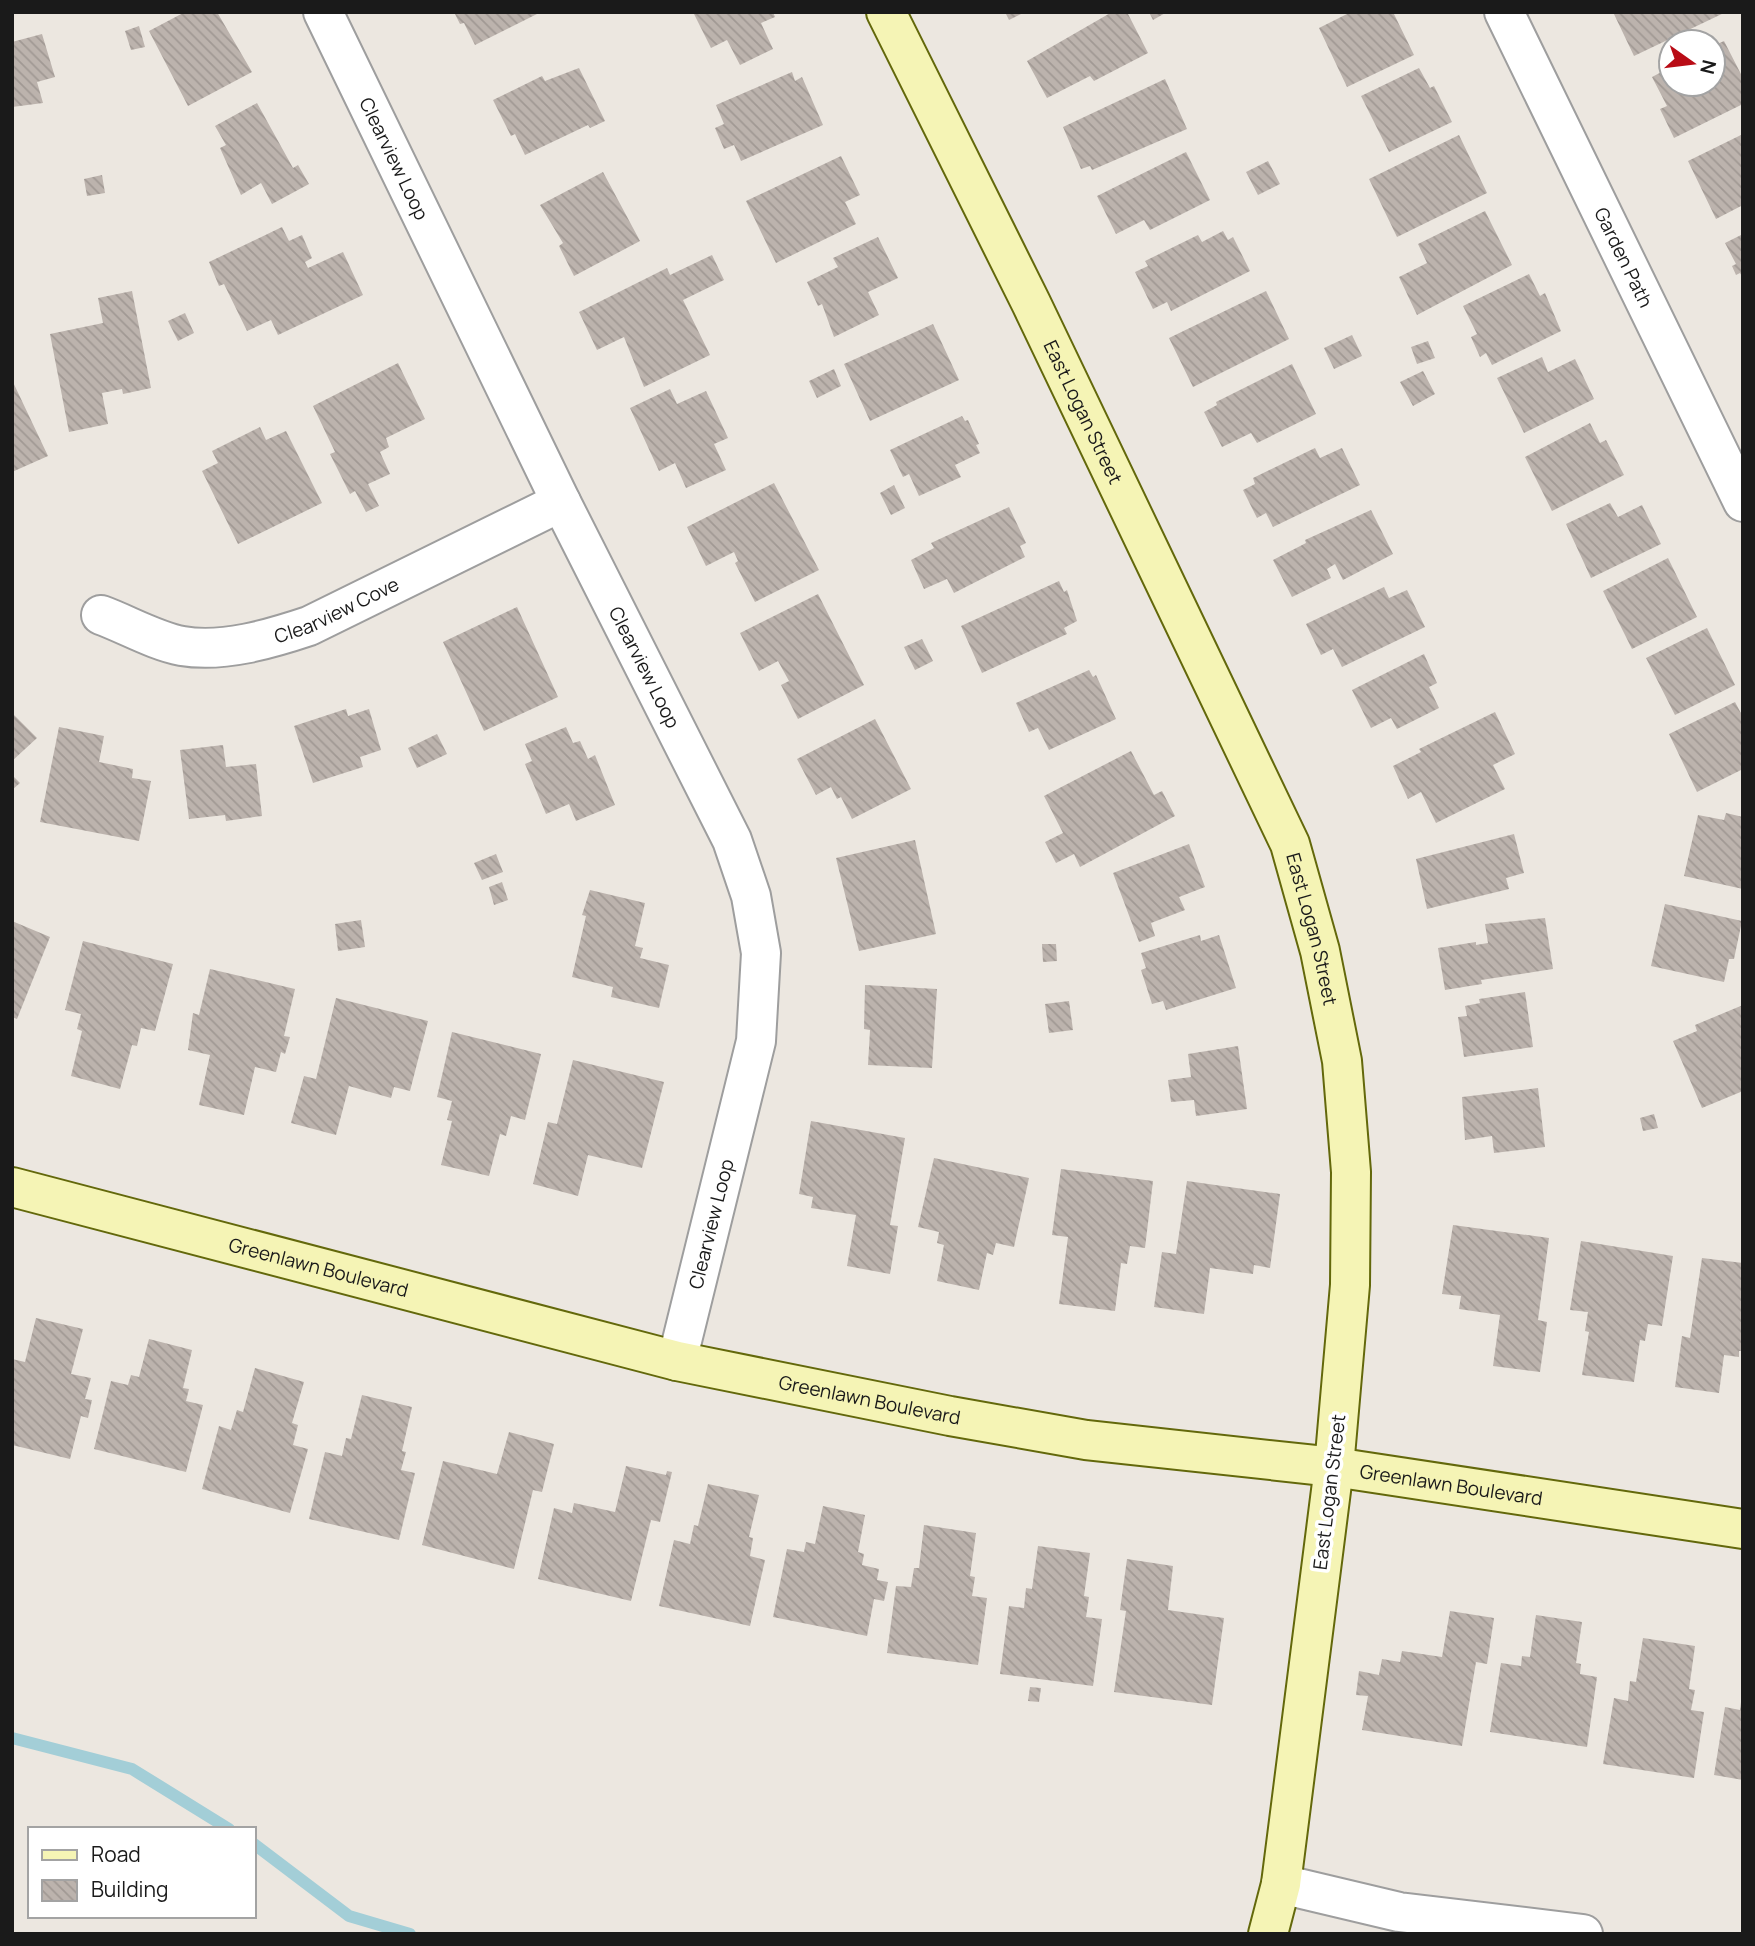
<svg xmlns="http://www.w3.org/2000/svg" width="1755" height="1946" viewBox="0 0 1755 1946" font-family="Manrope,sans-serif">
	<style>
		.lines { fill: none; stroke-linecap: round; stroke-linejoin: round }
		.stream { stroke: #a3ced7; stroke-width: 12 }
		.building { fill: url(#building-back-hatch) }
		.street-casing { stroke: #9e9e9e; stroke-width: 42 }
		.secondary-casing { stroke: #63680b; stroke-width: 42 }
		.street { stroke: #fff; stroke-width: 38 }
		.secondary { stroke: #f5f4b5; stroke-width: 38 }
		.labels { text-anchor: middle; stroke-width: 7; stroke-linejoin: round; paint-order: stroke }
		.street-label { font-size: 19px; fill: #1a1a1a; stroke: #fff }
	</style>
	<defs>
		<pattern id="building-back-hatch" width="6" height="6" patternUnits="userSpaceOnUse" patternTransform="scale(1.75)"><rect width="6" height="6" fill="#bcb3ad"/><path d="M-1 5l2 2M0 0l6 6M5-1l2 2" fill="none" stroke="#a19994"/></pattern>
	</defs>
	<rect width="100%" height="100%" fill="#ece7e0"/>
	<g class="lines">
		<path class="stream" d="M 12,1738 L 132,1769 L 229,1829
			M 254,1844 L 349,1916 L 410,1934"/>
	</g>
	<path class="building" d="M 185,12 L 217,12 L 252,72 L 188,106 L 149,31 Z
		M 454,12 L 541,12 L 475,45 L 464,23 L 460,24 Z
		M 693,12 L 773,12 L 775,17 L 761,23 L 773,49 L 740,65 L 727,40 L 711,48 Z
		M 1005,12 L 1025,12 L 1009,20 Z
		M 1112,12 L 1127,12 L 1148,53 L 1094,81 L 1090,76 L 1047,98 L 1027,61 Z
		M 1149,12 L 1167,12 L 1153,20 Z
		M 1351,12 L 1393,12 L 1414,55 L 1347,87 L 1319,28 Z
		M 1613,12 L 1726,12 L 1634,56 Z
		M 139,26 L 145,47 L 131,50 L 125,31 Z
		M 42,34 L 55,77 L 37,82 L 43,103 L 12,107 L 12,42 Z
		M 1724,41 L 1743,78 L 1743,104 L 1674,138 L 1660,109 L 1667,106 L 1652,77 L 1671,67 L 1671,84 L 1713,84 L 1713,46 Z
		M 579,68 L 605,121 L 590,128 L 588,125 L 525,155 L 515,134 L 511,136 L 493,100 L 542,76 L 545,81 Z
		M 1419,68 L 1430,88 L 1434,86 L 1452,122 L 1389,152 L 1361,96 Z
		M 792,72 L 795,81 L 802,77 L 823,125 L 741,161 L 734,145 L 724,149 L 715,128 L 724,124 L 716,105 Z
		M 1165,79 L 1187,129 L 1092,170 L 1090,166 L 1081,169 L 1063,127 Z
		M 257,103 L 293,168 L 298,165 L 309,184 L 272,204 L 261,183 L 241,195 L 220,148 L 226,145 L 215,126 Z
		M 1743,134 L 1743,205 L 1716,219 L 1688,161 Z
		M 1459,135 L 1487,193 L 1397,237 L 1369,179 Z
		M 1186,152 L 1210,200 L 1150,230 L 1144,220 L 1116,234 L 1097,196 Z
		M 841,156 L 860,195 L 845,202 L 856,224 L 776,263 L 746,201 Z
		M 1268,161 L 1280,184 L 1258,195 L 1246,172 Z
		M 603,172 L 640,241 L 574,276 L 559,246 L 563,243 L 540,205 Z
		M 102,175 L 105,193 L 87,196 L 84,179 Z
		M 1485,211 L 1512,265 L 1417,315 L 1399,277 L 1427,263 L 1418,244 Z
		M 282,227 L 289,241 L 302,235 L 312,258 L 305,262 L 308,268 L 343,252 L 363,295 L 278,335 L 271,320 L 247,331 L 224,284 L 219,286 L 209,262 Z
		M 1223,231 L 1228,240 L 1233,237 L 1250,271 L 1171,311 L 1167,302 L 1153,309 L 1135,272 L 1148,266 L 1145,261 L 1198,235 L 1202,242 Z
		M 1743,234 L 1743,278 L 1740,273 L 1736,275 L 1732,266 L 1736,264 L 1725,243 Z
		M 878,237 L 898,278 L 868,292 L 879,315 L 834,337 L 822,304 L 818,306 L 807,282 L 838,267 L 833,258 Z
		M 712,255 L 724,280 L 683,300 L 710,355 L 644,387 L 624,337 L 597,350 L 579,312 L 667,268 L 670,275 Z
		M 1529,274 L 1540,296 L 1545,293 L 1561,331 L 1492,365 L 1486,353 L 1480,357 L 1471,337 L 1477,334 L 1463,306 Z
		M 132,291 L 151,388 L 123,394 L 122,389 L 102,393 L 108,424 L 69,432 L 50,334 L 103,323 L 98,298 Z
		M 1266,291 L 1289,339 L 1193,387 L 1169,338 Z
		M 185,313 L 194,333 L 178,341 L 168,321 Z
		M 933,324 L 959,380 L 870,421 L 844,364 Z
		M 1352,335 L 1362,356 L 1334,369 L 1324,348 Z
		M 1428,341 L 1435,358 L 1417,364 L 1411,347 Z
		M 1542,357 L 1548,372 L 1575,359 L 1594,399 L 1524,433 L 1497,378 Z
		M 398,363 L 425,419 L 386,438 L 389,447 L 380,452 L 390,474 L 368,484 L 379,506 L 366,512 L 355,491 L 350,494 L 330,454 L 335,452 L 313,406 Z
		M 1292,364 L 1316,414 L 1257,443 L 1251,433 L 1222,447 L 1204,412 L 1217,405 L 1216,402 Z
		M 834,369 L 841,386 L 817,398 L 809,381 Z
		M 1423,371 L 1435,394 L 1413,406 L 1400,382 Z
		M 12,380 L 48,456 L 12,472 Z
		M 670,389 L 677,404 L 706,391 L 728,438 L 714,444 L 726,470 L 686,488 L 675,463 L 659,471 L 630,408 Z
		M 962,416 L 965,421 L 968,420 L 979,444 L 976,445 L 980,453 L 955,465 L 961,477 L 919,496 L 909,474 L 903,477 L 890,450 Z
		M 1590,423 L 1600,443 L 1606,440 L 1624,475 L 1552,511 L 1525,457 Z
		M 260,427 L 266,440 L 286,431 L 322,503 L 238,544 L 202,471 L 218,463 L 212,451 Z
		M 1315,448 L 1320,458 L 1342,448 L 1360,485 L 1273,527 L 1266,513 L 1257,518 L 1243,490 L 1255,484 L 1253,478 Z
		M 774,483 L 819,570 L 755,602 L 735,563 L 738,561 L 734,552 L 706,566 L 687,527 Z
		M 894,485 L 905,508 L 891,515 L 880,493 Z
		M 1610,503 L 1618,517 L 1642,505 L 1661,544 L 1591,578 L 1566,524 Z
		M 1009,507 L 1026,543 L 1020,546 L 1025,557 L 954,593 L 947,579 L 924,589 L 911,560 L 934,548 L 931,543 Z
		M 1371,510 L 1393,554 L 1343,580 L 1335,564 L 1327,569 L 1331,578 L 1292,597 L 1273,560 L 1306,543 L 1305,540 Z
		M 1668,558 L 1697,617 L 1632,649 L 1603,591 Z
		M 1059,581 L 1064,592 L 1067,590 L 1077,621 L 1064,628 L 1067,634 L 982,673 L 961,626 Z
		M 1384,587 L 1389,598 L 1407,590 L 1425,627 L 1342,667 L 1333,649 L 1321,655 L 1306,624 Z
		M 818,594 L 864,685 L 798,719 L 781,685 L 789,681 L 778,661 L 759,671 L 740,633 Z
		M 517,607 L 558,697 L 484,731 L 443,642 Z
		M 1707,628 L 1735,685 L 1675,715 L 1646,658 Z
		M 922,639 L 933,661 L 915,670 L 904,647 Z
		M 1424,654 L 1437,683 L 1429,687 L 1439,708 L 1397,729 L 1391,718 L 1371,728 L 1352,690 Z
		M 1089,670 L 1093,677 L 1096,675 L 1116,719 L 1049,750 L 1038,728 L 1029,732 L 1016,703 Z
		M 1735,702 L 1743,717 L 1743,769 L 1697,792 L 1669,734 Z
		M 346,709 L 348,716 L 369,709 L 381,750 L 360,757 L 363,767 L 313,783 L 294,726 Z
		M 1495,712 L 1515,754 L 1493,765 L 1505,789 L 1436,823 L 1421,792 L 1408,799 L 1393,766 L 1421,752 L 1419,749 Z
		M 12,713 L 37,738 L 12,761 Z
		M 875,719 L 911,789 L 852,819 L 841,797 L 837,799 L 831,787 L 816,795 L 797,759 Z
		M 59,727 L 104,736 L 99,762 L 133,769 L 132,778 L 151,781 L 139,841 L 40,822 Z
		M 566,727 L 573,743 L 580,741 L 588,759 L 595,755 L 615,805 L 576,821 L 569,804 L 546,814 L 525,764 L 532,761 L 525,744 Z
		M 437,734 L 447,754 L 417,768 L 408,748 Z
		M 223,745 L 226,767 L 256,764 L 262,816 L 226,821 L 225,815 L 189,819 L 180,750 Z
		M 1131,751 L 1154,795 L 1162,791 L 1175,816 L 1080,867 L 1074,854 L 1056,863 L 1045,842 L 1063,833 L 1044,796 Z
		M 12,775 L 20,783 L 12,790 Z
		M 1726,813 L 1743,817 L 1743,889 L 1684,876 L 1698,815 L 1724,820 Z
		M 1514,834 L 1524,873 L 1506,878 L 1509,889 L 1427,909 L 1416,859 Z
		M 915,840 L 936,934 L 859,951 L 836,858 Z
		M 1189,844 L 1205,887 L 1179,897 L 1185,910 L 1151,923 L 1155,936 L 1139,942 L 1113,873 Z
		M 496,854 L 503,872 L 482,880 L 474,863 Z
		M 502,882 L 508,900 L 494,905 L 489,887 Z
		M 590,890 L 645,903 L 635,946 L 643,948 L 640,958 L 669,965 L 659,1008 L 611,997 L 613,987 L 572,977 L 586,916 L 582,915 Z
		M 1665,904 L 1742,921 L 1734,959 L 1729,959 L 1724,982 L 1651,966 Z
		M 1545,918 L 1553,969 L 1481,980 L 1482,984 L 1445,990 L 1438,948 L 1476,942 L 1476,945 L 1488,943 L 1485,924 Z
		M 361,920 L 365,947 L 338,951 L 335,924 Z
		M 12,921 L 50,937 L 17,1019 L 12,1017 Z
		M 1200,935 L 1201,941 L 1219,935 L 1236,988 L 1166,1010 L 1163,1001 L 1152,1004 L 1141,970 L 1146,968 L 1141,953 Z
		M 83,941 L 173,964 L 155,1031 L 141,1028 L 137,1046 L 132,1045 L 120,1089 L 71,1076 L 82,1031 L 77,1029 L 81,1014 L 65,1010 Z
		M 1042,944 L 1056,944 L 1057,961 L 1043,962 Z
		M 210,969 L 295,989 L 284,1036 L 290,1037 L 285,1054 L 281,1052 L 276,1072 L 255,1067 L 244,1115 L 199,1105 L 210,1055 L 188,1050 L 193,1013 L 199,1015 Z
		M 865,985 L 937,989 L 932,1068 L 868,1065 L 870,1030 L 864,1029 Z
		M 1525,992 L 1533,1047 L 1464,1057 L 1458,1017 L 1467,1016 L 1465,1006 L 1480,1003 L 1479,999 Z
		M 336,998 L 428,1021 L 410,1091 L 394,1087 L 391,1098 L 349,1086 L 336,1135 L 291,1123 L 304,1076 L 316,1079 Z
		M 1069,1001 L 1073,1030 L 1049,1033 L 1045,1004 Z
		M 1743,1005 L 1743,1091 L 1702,1108 L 1673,1041 L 1697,1031 L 1695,1025 Z
		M 452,1032 L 541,1054 L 525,1120 L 511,1116 L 506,1136 L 500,1134 L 489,1176 L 441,1165 L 452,1121 L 447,1120 L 452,1101 L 437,1097 Z
		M 1238,1046 L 1247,1109 L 1196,1116 L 1194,1100 L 1171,1102 L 1168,1080 L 1191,1077 L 1188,1054 Z
		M 573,1060 L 664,1082 L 642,1168 L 588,1155 L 578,1196 L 533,1184 L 548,1122 L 557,1124 Z
		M 1538,1088 L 1545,1147 L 1494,1153 L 1492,1136 L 1465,1140 L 1462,1097 Z
		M 1654,1114 L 1658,1128 L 1643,1131 L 1640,1118 Z
		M 811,1121 L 905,1138 L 890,1225 L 898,1226 L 890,1274 L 847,1266 L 856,1215 L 811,1208 L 813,1197 L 799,1194 Z
		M 934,1158 L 1029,1178 L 1014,1247 L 996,1243 L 993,1255 L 987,1253 L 979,1290 L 937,1281 L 944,1245 L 937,1243 L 939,1232 L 918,1227 Z
		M 1061,1169 L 1153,1181 L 1145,1248 L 1130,1246 L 1127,1264 L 1121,1263 L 1115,1311 L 1059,1304 L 1068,1237 L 1052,1235 Z
		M 1187,1181 L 1280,1194 L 1270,1268 L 1254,1265 L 1253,1274 L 1210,1268 L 1204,1314 L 1154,1307 L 1162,1252 L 1176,1254 Z
		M 1453,1225 L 1549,1238 L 1538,1320 L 1547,1322 L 1540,1372 L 1493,1366 L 1500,1315 L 1459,1309 L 1461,1296 L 1442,1294 Z
		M 1581,1241 L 1673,1256 L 1662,1326 L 1648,1324 L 1645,1341 L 1640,1340 L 1634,1382 L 1582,1375 L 1589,1332 L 1585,1331 L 1588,1312 L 1570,1310 Z
		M 1702,1258 L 1743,1263 L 1743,1351 L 1739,1351 L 1739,1357 L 1724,1355 L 1719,1393 L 1675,1387 L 1682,1336 L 1690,1338 Z
		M 36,1318 L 83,1329 L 71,1374 L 91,1378 L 85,1399 L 92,1400 L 88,1418 L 81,1416 L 70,1459 L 12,1445 L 12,1359 L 25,1362 Z
		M 149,1339 L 192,1350 L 183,1388 L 189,1389 L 186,1401 L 203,1405 L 186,1472 L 94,1449 L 111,1381 L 128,1385 L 131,1375 L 139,1377 Z
		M 255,1368 L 304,1382 L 292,1423 L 298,1425 L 293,1445 L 308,1449 L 290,1513 L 202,1489 L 219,1426 L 231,1430 L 237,1410 L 243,1412 Z
		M 362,1395 L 412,1407 L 402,1451 L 406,1452 L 401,1470 L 415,1473 L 399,1540 L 309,1519 L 325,1452 L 342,1456 L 346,1438 L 351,1439 Z
		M 509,1432 L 554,1444 L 542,1492 L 533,1490 L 514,1569 L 422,1545 L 443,1461 L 497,1474 Z
		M 626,1466 L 666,1475 L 667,1471 L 672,1472 L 660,1522 L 651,1520 L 631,1601 L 538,1579 L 554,1508 L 572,1513 L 574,1503 L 615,1512 Z
		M 708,1484 L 759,1495 L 749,1537 L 753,1538 L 750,1556 L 765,1560 L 750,1626 L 659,1606 L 674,1540 L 690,1544 L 694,1525 L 698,1526 Z
		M 823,1506 L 865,1515 L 858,1552 L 864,1554 L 862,1565 L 879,1569 L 877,1580 L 888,1582 L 884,1601 L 874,1599 L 867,1636 L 773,1617 L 787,1549 L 804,1552 L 806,1542 L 815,1544 Z
		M 924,1525 L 976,1533 L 970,1576 L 975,1577 L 972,1596 L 987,1598 L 978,1665 L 887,1653 L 896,1586 L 911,1587 L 914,1568 L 919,1568 Z
		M 1038,1546 L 1090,1553 L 1084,1596 L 1089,1597 L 1086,1617 L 1102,1619 L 1093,1686 L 1000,1674 L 1009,1606 L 1024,1608 L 1026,1588 L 1032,1589 Z
		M 1127,1559 L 1173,1566 L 1168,1610 L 1224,1618 L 1212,1705 L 1114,1692 L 1126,1611 L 1120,1610 Z
		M 1450,1611 L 1494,1618 L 1487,1664 L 1476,1662 L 1462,1746 L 1362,1730 L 1368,1696 L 1356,1695 L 1359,1671 L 1379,1675 L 1382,1659 L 1400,1662 L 1402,1651 L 1442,1657 Z
		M 1536,1615 L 1582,1622 L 1576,1663 L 1581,1664 L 1580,1674 L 1597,1677 L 1587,1747 L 1490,1732 L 1501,1663 L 1521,1666 L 1522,1656 L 1530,1657 Z
		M 1643,1638 L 1695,1646 L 1689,1689 L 1695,1690 L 1691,1710 L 1704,1712 L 1694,1778 L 1603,1764 L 1614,1698 L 1628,1701 L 1630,1681 L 1636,1682 Z
		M 1030,1687 L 1041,1688 L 1039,1702 L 1028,1701 Z
		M 1741,1702 L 1743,1703 L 1743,1780 L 1714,1775 L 1725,1707 L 1740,1710 Z"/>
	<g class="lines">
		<defs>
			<g id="street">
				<path id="s1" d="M 323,12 L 561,502 L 732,840 L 751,896 L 761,953 L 756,1041 L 677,1361"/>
				<path id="s2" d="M 1504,12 L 1743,502"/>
				<path id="s3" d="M 101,615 C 126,624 155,641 182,646 C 223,653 270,639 309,626 L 561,502"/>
				<path d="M 1281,1884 L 1399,1912 L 1583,1934"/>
			</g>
			<g id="secondary">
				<path id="s4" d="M 886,12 L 1031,303 L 1290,844 L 1320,951 L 1342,1061 L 1351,1172 L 1350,1285 L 1334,1467 L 1281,1884 L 1268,1934"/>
				<path id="s5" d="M 12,1187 L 677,1361 L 950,1416 L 1086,1440 L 1334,1467 L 1743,1529"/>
			</g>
		</defs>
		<use href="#street" class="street-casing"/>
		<use href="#secondary" class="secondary-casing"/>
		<use href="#street" class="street"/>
		<use href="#secondary" class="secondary"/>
	</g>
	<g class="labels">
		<g class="street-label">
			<text dy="7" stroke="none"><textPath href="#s1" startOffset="163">Clearview Loop</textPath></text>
			<text dy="7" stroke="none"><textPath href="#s2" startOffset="273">Garden Path</textPath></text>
			<text dy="7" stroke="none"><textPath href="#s4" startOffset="446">East Logan Street</textPath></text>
			<text dy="7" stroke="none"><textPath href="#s3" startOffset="248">Clearview Cove</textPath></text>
			<text dy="7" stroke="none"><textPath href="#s1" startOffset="730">Clearview Loop</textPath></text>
			<text dy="7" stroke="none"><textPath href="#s4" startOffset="1013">East Logan Street</textPath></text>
			<text transform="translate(711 1224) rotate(-76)" y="7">Clearview Loop</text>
			<text dy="7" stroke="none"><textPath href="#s5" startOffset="317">Greenlawn Boulevard</textPath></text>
			<text dy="7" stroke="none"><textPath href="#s5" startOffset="884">Greenlawn Boulevard</textPath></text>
			<text dy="7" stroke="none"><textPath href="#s5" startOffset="1472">Greenlawn Boulevard</textPath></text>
			<text transform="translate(1329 1492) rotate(-83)" y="7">East Logan Street</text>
		</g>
	</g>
	<rect width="1755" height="1946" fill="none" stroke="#1a1a1a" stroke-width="28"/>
	<rect x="28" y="1827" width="228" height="91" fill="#ffffff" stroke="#a3a3a3" stroke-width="2"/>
	<rect x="42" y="1850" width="35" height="10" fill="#f5f4b5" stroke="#a3a3a3" stroke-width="2"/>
	<text x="91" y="1862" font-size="21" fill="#1a1a1a">Road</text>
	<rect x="42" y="1880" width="35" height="21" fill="url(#building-back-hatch)" stroke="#a3a3a3" stroke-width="2"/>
	<text x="91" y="1897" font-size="21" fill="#1a1a1a">Building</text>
	<g transform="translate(1692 63) rotate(104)"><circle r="33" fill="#ffffff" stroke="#a3a3a3" stroke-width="2"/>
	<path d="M0-5L12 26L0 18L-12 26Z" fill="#b90c16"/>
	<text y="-10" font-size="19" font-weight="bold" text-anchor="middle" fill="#1a1a1a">N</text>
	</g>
</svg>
